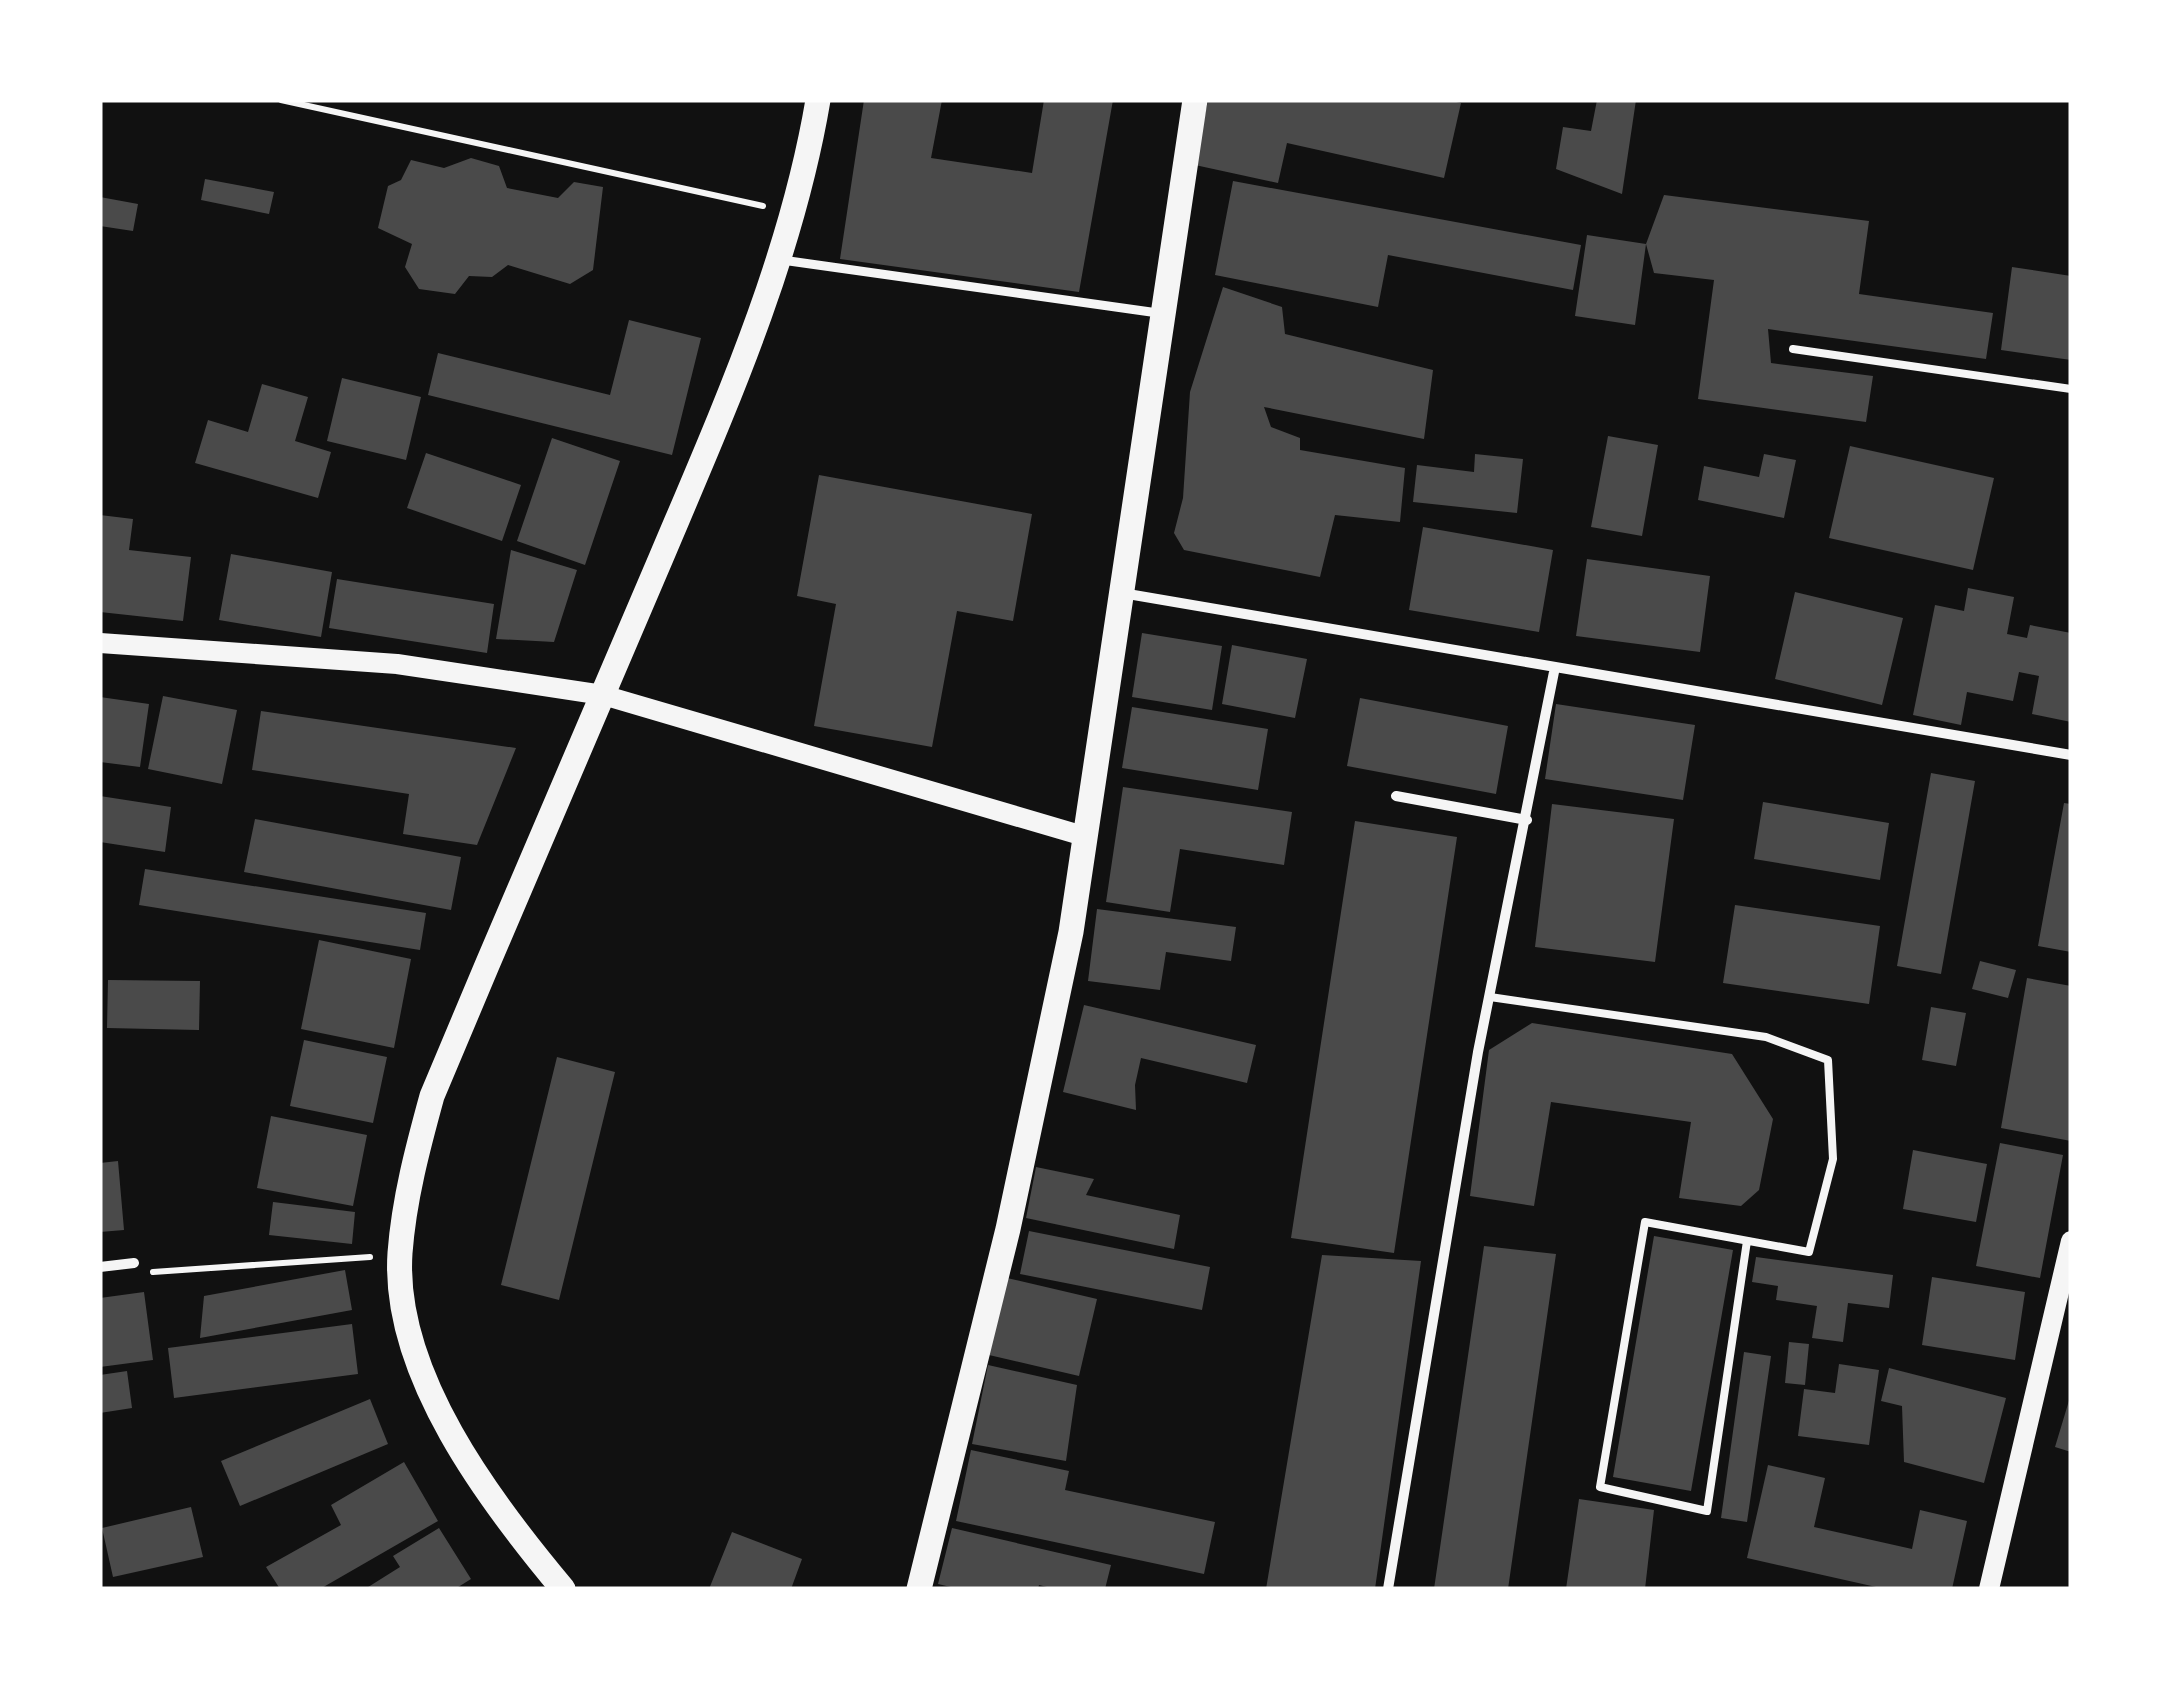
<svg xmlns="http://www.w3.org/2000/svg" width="2171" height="1689" viewBox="0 0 2171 1689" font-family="'Public Sans',sans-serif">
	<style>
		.building { fill: #4a4a4a }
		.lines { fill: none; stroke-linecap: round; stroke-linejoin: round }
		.path { stroke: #f5f5f5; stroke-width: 6 }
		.service { stroke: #f5f5f5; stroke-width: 8 }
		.pedestrian { stroke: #f5f5f5; stroke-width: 9 }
		.minor { stroke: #f5f5f5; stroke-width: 10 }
		.secondary { stroke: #f5f5f5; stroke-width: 20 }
		.primary { stroke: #f5f5f5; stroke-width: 25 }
	</style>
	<rect width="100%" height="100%" fill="#111"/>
	<path class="building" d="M 864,100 L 942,100 L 931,158 L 1032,173 L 1044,100 L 1113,100 L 1079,292 L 840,259 Z
		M 1208,100 L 1447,100 L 1461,103 L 1444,178 L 1287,143 L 1278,183 L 1195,165 Z
		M 1597,100 L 1636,100 L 1622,194 L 1556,169 L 1563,127 L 1591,131 Z
		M 471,158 L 499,166 L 507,188 L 558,198 L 574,182 L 603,187 L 593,270 L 570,284 L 508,265 L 492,277 L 469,276 L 455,294 L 419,289 L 405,267 L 412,244 L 378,228 L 388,186 L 401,180 L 411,160 L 444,168 Z
		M 205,179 L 274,192 L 269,214 L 201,200 Z
		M 1233,181 L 1581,245 L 1573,290 L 1388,255 L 1378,307 L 1215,275 Z
		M 1664,195 L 1869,221 L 1859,294 L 1993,313 L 1986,359 L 1768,329 L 1771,363 L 1873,376 L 1866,422 L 1698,399 L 1714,280 L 1654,273 L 1646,244 Z
		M 100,197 L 138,204 L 133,231 L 100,226 Z
		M 1587,235 L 1646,244 L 1635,325 L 1575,316 Z
		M 2012,267 L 2071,276 L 2071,360 L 2001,350 Z
		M 1223,287 L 1282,307 L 1285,334 L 1433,370 L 1424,439 L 1264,407 L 1271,427 L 1300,438 L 1300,450 L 1405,468 L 1400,522 L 1335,515 L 1320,577 L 1184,550 L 1174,533 L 1183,498 L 1190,392 Z
		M 629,320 L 701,338 L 672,455 L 428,395 L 438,353 L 610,395 Z
		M 342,378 L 421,397 L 406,460 L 327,441 Z
		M 262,384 L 308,397 L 295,441 L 331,452 L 318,498 L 195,463 L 208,420 L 248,432 Z
		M 1608,436 L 1658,445 L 1642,536 L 1591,527 Z
		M 552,438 L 620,461 L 585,565 L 517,541 Z
		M 1850,446 L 1994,478 L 1973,570 L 1829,538 Z
		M 426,453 L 521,485 L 502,541 L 407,508 Z
		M 1475,454 L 1523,459 L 1517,513 L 1413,502 L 1417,465 L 1474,472 Z
		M 1764,454 L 1796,460 L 1784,518 L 1698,500 L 1704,466 L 1759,477 Z
		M 819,475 L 1032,514 L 1013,621 L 957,611 L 932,747 L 814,726 L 836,604 L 797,596 Z
		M 100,515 L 133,519 L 129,550 L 191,557 L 183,621 L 100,612 Z
		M 1423,527 L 1553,550 L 1539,632 L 1409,610 Z
		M 511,550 L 577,570 L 554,642 L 496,639 Z
		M 231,554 L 332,572 L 321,637 L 219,620 Z
		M 1587,559 L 1710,576 L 1700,652 L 1576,636 Z
		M 337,579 L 494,604 L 487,653 L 329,628 Z
		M 1968,588 L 2014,597 L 2007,634 L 2027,638 L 2030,625 L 2071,633 L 2071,722 L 2032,714 L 2039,676 L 2019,672 L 2013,701 L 1967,692 L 1961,725 L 1913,715 L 1935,605 L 1964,611 Z
		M 1795,592 L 1903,618 L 1882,705 L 1775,679 Z
		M 1142,633 L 1222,646 L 1212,710 L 1132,697 Z
		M 1232,645 L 1307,659 L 1295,718 L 1222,704 Z
		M 163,696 L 237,710 L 222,784 L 148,769 Z
		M 100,697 L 149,704 L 140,767 L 100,762 Z
		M 1360,698 L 1508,726 L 1496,794 L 1347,766 Z
		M 1556,704 L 1695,725 L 1683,800 L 1545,779 Z
		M 1132,707 L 1268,729 L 1258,790 L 1122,768 Z
		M 261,711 L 516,748 L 477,845 L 403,834 L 409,794 L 252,770 Z
		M 1931,773 L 1975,781 L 1941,974 L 1897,966 Z
		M 1123,787 L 1292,812 L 1284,865 L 1180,849 L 1170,912 L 1106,902 Z
		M 100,796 L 171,807 L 165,852 L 100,842 Z
		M 1763,802 L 1889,823 L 1880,880 L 1754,859 Z
		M 2064,803 L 2071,804 L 2071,952 L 2038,946 Z
		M 1552,804 L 1674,819 L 1655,962 L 1535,947 Z
		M 255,819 L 461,857 L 451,910 L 244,872 Z
		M 1355,821 L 1457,837 L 1394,1253 L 1291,1238 Z
		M 145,869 L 426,913 L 420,950 L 139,905 Z
		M 1735,905 L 1880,926 L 1869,1004 L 1723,983 Z
		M 1097,909 L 1236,927 L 1231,961 L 1166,952 L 1160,990 L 1088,981 Z
		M 319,940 L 411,959 L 394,1048 L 301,1029 Z
		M 1980,961 L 2016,970 L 2008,998 L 1972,989 Z
		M 2027,978 L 2071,986 L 2071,1141 L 2001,1128 Z
		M 108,980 L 200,981 L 199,1030 L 107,1028 Z
		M 1084,1005 L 1256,1045 L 1247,1083 L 1141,1058 L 1135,1085 L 1136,1110 L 1063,1092 Z
		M 1931,1007 L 1966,1013 L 1956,1066 L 1922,1060 Z
		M 1532,1023 L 1732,1054 L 1773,1119 L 1759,1190 L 1741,1206 L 1679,1198 L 1691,1122 L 1551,1102 L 1534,1206 L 1470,1196 L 1489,1050 Z
		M 304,1040 L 387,1057 L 373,1123 L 290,1106 Z
		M 557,1057 L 615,1072 L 559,1300 L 501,1285 Z
		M 271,1116 L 367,1135 L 353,1206 L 257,1188 Z
		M 2000,1143 L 2063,1155 L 2040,1278 L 1976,1266 Z
		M 1913,1150 L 1987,1164 L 1976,1222 L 1903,1209 Z
		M 118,1161 L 124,1230 L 100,1232 L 100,1163 Z
		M 1036,1167 L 1094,1179 L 1086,1195 L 1180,1215 L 1174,1249 L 1026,1218 Z
		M 273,1202 L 355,1212 L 352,1244 L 269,1235 Z
		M 1029,1231 L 1210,1267 L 1202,1310 L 1020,1274 Z
		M 1654,1236 L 1733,1250 L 1691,1491 L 1613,1477 Z
		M 1484,1246 L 1556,1254 L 1508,1589 L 1434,1589 Z
		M 1322,1255 L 1421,1261 L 1375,1589 L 1266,1589 Z
		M 1756,1257 L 1893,1275 L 1889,1308 L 1848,1303 L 1843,1342 L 1812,1338 L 1817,1306 L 1776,1300 L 1778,1286 L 1752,1282 Z
		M 345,1270 L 352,1310 L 200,1338 L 204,1296 Z
		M 1932,1277 L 2025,1292 L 2015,1360 L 1922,1345 Z
		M 1007,1278 L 1097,1299 L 1079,1376 L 989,1355 Z
		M 144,1292 L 153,1360 L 100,1367 L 100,1298 Z
		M 352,1324 L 358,1374 L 174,1398 L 168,1348 Z
		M 1789,1342 L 1809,1344 L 1805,1385 L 1785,1383 Z
		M 1744,1352 L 1771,1356 L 1747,1522 L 1721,1518 Z
		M 1839,1364 L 1879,1370 L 1869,1445 L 1798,1436 L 1804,1389 L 1835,1393 Z
		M 988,1365 L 1077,1385 L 1066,1461 L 972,1444 Z
		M 1889,1368 L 2006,1398 L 1984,1483 L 1904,1462 L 1902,1406 L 1881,1401 Z
		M 127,1371 L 132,1408 L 100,1413 L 100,1375 Z
		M 2071,1394 L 2071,1452 L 2055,1447 Z
		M 370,1399 L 388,1444 L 240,1506 L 221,1461 Z
		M 971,1450 L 1069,1471 L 1065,1490 L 1215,1522 L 1204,1574 L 956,1521 Z
		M 404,1462 L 438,1521 L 320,1589 L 280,1589 L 266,1567 L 341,1525 L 331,1505 Z
		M 1768,1465 L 1825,1478 L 1814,1527 L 1912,1549 L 1920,1510 L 1967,1521 L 1952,1589 L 1885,1589 L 1747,1558 Z
		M 1579,1499 L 1654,1510 L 1645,1589 L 1566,1589 Z
		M 191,1507 L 203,1557 L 113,1577 L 102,1528 Z
		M 439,1528 L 471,1579 L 455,1589 L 365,1589 L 400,1567 L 393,1556 Z
		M 952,1528 L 1111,1565 L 1105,1589 L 1055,1589 L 1039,1585 L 1038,1589 L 959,1589 L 938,1584 Z
		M 732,1532 L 802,1559 L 791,1589 L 709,1589 Z"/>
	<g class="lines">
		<path class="path" d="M 281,100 L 763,206
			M 153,1272 L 370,1257"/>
		<path class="service" d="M 1793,349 L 2071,389
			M 1490,997 L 1766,1037 L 1828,1060 L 1833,1159 L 1809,1252 L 1645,1222 L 1600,1487 L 1707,1511 L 1747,1241"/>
		<path class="pedestrian" d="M 782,260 L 1158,313"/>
		<path class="minor" d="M 1122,593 L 2071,755
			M 1396,796 L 1527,820
			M 100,1267 L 134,1263
			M 1388,1589 L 1478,1052 L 1555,667"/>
		<path class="secondary" d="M 100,643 L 397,664 L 603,695 L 1087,837
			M 1989,1589 L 2071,1241"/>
		<path class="primary" d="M 563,1589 C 490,1502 392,1373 400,1253 C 404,1199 418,1147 432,1096 C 507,916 585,737 661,558 C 724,409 791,260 818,100
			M 919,1589 L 1008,1229 L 1071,932 L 1195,100"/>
	</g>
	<rect width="2171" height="1689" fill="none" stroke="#ffffff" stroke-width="205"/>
</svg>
